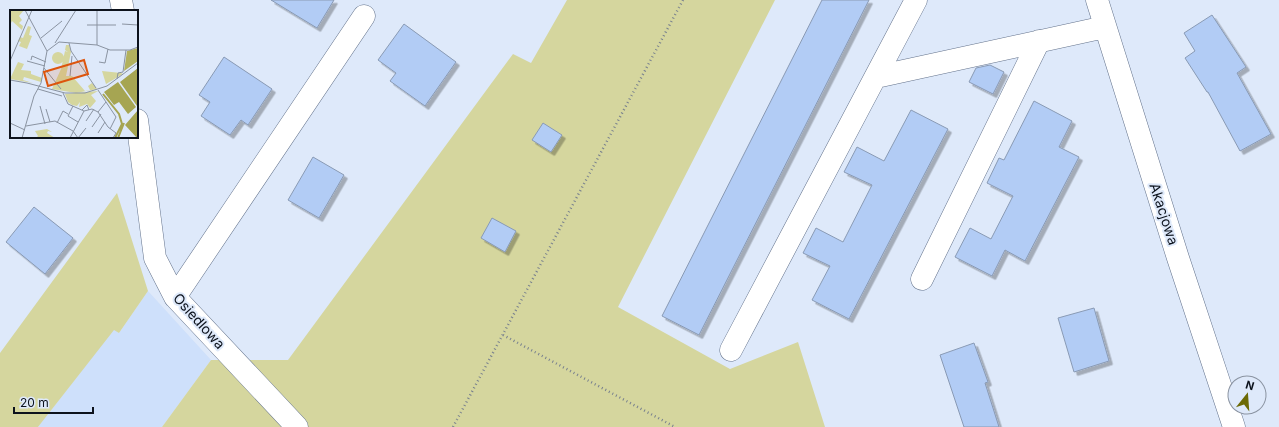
<svg xmlns="http://www.w3.org/2000/svg" width="1279" height="427" viewBox="0 0 1279 427" font-family="Inter,sans-serif">
	<style>
		.built { fill: #cee0fb }
		.green { fill: #d5d69e }
		.building { fill: #b2ccf5; stroke: #899ab4; filter: url(#shadow) }
		.lines { fill: none; stroke-linecap: round; stroke-linejoin: round }
		.minor-casing { stroke: #63728b; stroke-width: 23 }
		.path { stroke: #78808e; stroke-width: 2.5; stroke-dasharray: 1 3; stroke-linecap: butt }
		.minor { stroke: #fff; stroke-width: 22 }
		.labels { text-anchor: middle; stroke-width: 4; stroke-linejoin: round; paint-order: stroke }
		.street-label { font-size: 14px; fill: #0c121c; stroke: #dee9fa }
		.inset-river { fill: none; stroke: #a6a552; stroke-width: 2 }
		.inset-road { fill: none; stroke: #8a93a1; stroke-width: 1 }
		.view { fill: #dd550d; fill-opacity: 0.15; stroke: #dd550d; stroke-width: 2 }
		.inset-edge { fill: none; stroke: #0c121c; stroke-width: 2 }
	</style>
	<defs>
		<filter id="shadow"><feDropShadow dx="3.5" dy="3.5" stdDeviation="0" flood-color="#0004"/></filter>
	</defs>
	<rect width="100%" height="100%" fill="#dee9fa"/>
	<path class="built" d="M 148,291 L 211,360 L 162,427 L 38,427 L 114,329 L 119,333 Z"/>
	<path class="green" d="M 567,0 L 775,0 L 618,307 L 730,369 L 798,342 L 825,427 L 162,427 L 211,360 L 288,360 L 513,54 L 531,63 Z
		M 117,193 L 148,291 L 119,333 L 114,330 L 38,427 L 0,427 L 0,353 Z"/>
	<path class="building" d="M 271,0 L 334,0 L 317,28 Z
		M 822,0 L 869,0 L 699,335 L 662,316 Z
		M 1212,15 L 1246,67 L 1237,73 L 1271,134 L 1240,151 L 1208,92 L 1207,92 L 1185,58 L 1195,51 L 1184,33 Z
		M 404,24 L 456,62 L 425,106 L 390,81 L 396,73 L 378,60 Z
		M 224,57 L 272,89 L 248,125 L 241,120 L 230,135 L 201,116 L 210,102 L 199,95 Z
		M 990,65 L 1004,72 L 993,94 L 969,82 L 976,68 Z
		M 1034,101 L 1072,121 L 1059,147 L 1079,157 L 1025,261 L 1005,250 L 992,276 L 955,257 L 970,228 L 991,239 L 1013,196 L 987,183 L 999,158 L 1004,160 Z
		M 911,110 L 948,129 L 849,319 L 812,300 L 830,266 L 803,253 L 816,228 L 843,242 L 872,185 L 844,172 L 857,147 L 884,161 Z
		M 543,123 L 562,135 L 551,152 L 532,140 Z
		M 313,157 L 344,175 L 319,218 L 288,200 Z
		M 34,207 L 73,238 L 45,274 L 6,242 Z
		M 492,218 L 516,231 L 505,252 L 481,238 Z
		M 1094,308 L 1109,361 L 1074,372 L 1058,318 Z
		M 974,343 L 988,382 L 985,383 L 999,427 L 964,427 L 940,355 Z"/>
	<g class="lines">
		<defs>
			<path id="minor" d="M 121,0 L 123,11
				M 1097,0 L 1178,258 L 1234,427
				M 876,77 L 1105,27
				M 137,120 L 155,258 L 175,297 L 297,427
				M 922,279 L 1039,41
				M 175,297 L 364,16
				M 731,350 L 916,0"/>
		</defs>
		<use href="#minor" class="minor-casing"/>
		<path class="path" d="M 503,335 L 675,427
			M 453,427 L 683,0"/>
		<use href="#minor" class="minor"/>
	</g>
	<g class="labels">
		<g class="street-label">
			<text transform="translate(1164 214) rotate(72)" y="5">Akacjowa</text>
			<text transform="translate(199 321) rotate(48)" y="5">Osiedlowa</text>
		</g>
	</g>
	<g transform="translate(10 10)">
		<rect width="128" height="128" fill="#dee9fa"/>
		<path d="M 0,0 L 14,0 L 9,6 L 12,10 L 9,13 L 13,16 L 12,20 L 2,11 L 0,15 ZM 18,16 L 21,17 L 19,25 L 22,26 L 17,39 L 9,36 L 11,32 L 8,31 L 10,27 L 13,28 ZM 56,35 L 59,35 L 61,42 L 56,66 L 62,66 L 75,81 L 80,80 L 78,76 L 82,73 L 87,79 L 66,83 L 42,79 L 51,59 L 55,41 L 58,42 L 55,40 ZM42 48a6 6 0 1 1 12 0a6 6 0 1 1-12 0ZM 8,52 L 14,54 L 11,60 L 21,61 L 21,64 L 32,68 L 31,72 L 14,67 L 13,70 L 23,73 L 0,69 ZM 92,61 L 111,63 L 113,64 L 96,74 ZM 88,81 L 81,85 L 86,91 L 80,98 L 77,94 L 69,97 L 70,92 L 67,96 L 62,95 L 58,92 L 55,84 ZM 37,119 L 42,122 L 38,121 L 37,123 L 45,128 L 26,128 L 28,126 L 25,121 Z" fill="#d5d69e"/>
		<path d="M 128,38 L 128,51 L 114,61 L 117,41 Z" fill="#b2b15e"/>
		<path d="M 128,58 L 128,96 L 127,96 L 110,72 ZM 108,72 L 126,97 L 118,104 L 109,92 L 104,95 L 94,82 ZM 128,100 L 128,128 L 127,128 L 115,115 Z" fill="#a6a552"/>
		<path class="inset-river" d="M 93,84 L 109,104 L 112,114 L 105,128M 108,128 L 114,113"/>
		<path class="inset-road" d="M 15,0 L 37,41M 87,0 L 87,15 L 106,15M 112,14 L 128,15M 77,15 L 87,15 L 87,35M 31,28 L 52,11M 45,33 L 66,0M 59,33 L 61,41 L 86,78M 37,41 L 49,32 L 87,35 L 100,40 L 120,40 L 128,37M 21,50 L 22,46 L 36,52M 0,51 L 22,0M 17,51 L 35,56M 89,52 L 95,53 L 98,39M 34,58 L 51,79M 60,66 L 62,46M 107,69 L 108,63 L 113,62 L 116,40M 0,70 L 17,73 L 55,83 L 75,83 L 97,76 L 128,53M 28,79 L 52,86M 88,80 L 106,107 L 100,119M 53,83 L 58,94 L 74,101M 30,96 L 35,114M 63,96 L 58,106 L 68,112M 36,99 L 40,112M 72,100 L 77,95 L 79,100M 74,101 L 82,99 L 88,102 L 98,117 L 106,123 L 103,128M 88,102 L 96,92M 76,111 L 84,99M 0,113 L 15,120M 47,113 L 53,101 L 58,104M 16,116 L 45,111 L 63,121 L 68,128M 82,117 L 91,104M 88,123 L 95,112M 12,128 L 24,86 L 31,73 L 37,41M 60,128 L 74,101M 68,128 L 76,118"/>
		<path class="view" d="M 74,50 L 78,64 L 38,76 L 34,62 Z"/>
		<rect width="128" height="128" class="inset-edge"/>
	</g>
	<g transform="translate(1247 395) rotate(17)"><circle r="19" fill="#dee9fa" stroke="#8a93a1"/>
	<path d="M0-3L7 15L0 10L-7 15Z" fill="#6c6a05"/>
	<text y="-6" font-size="11" font-weight="bold" text-anchor="middle" fill="#0c121c">N</text>
	</g>
	<path d="M14 407v6h79v-6" fill="none" stroke="#0c121c" stroke-width="2"/>
	<text x="20" y="407" font-size="12" fill="#0c121c" stroke="#dee9fa" stroke-width="3" paint-order="stroke">20 m</text>
</svg>
